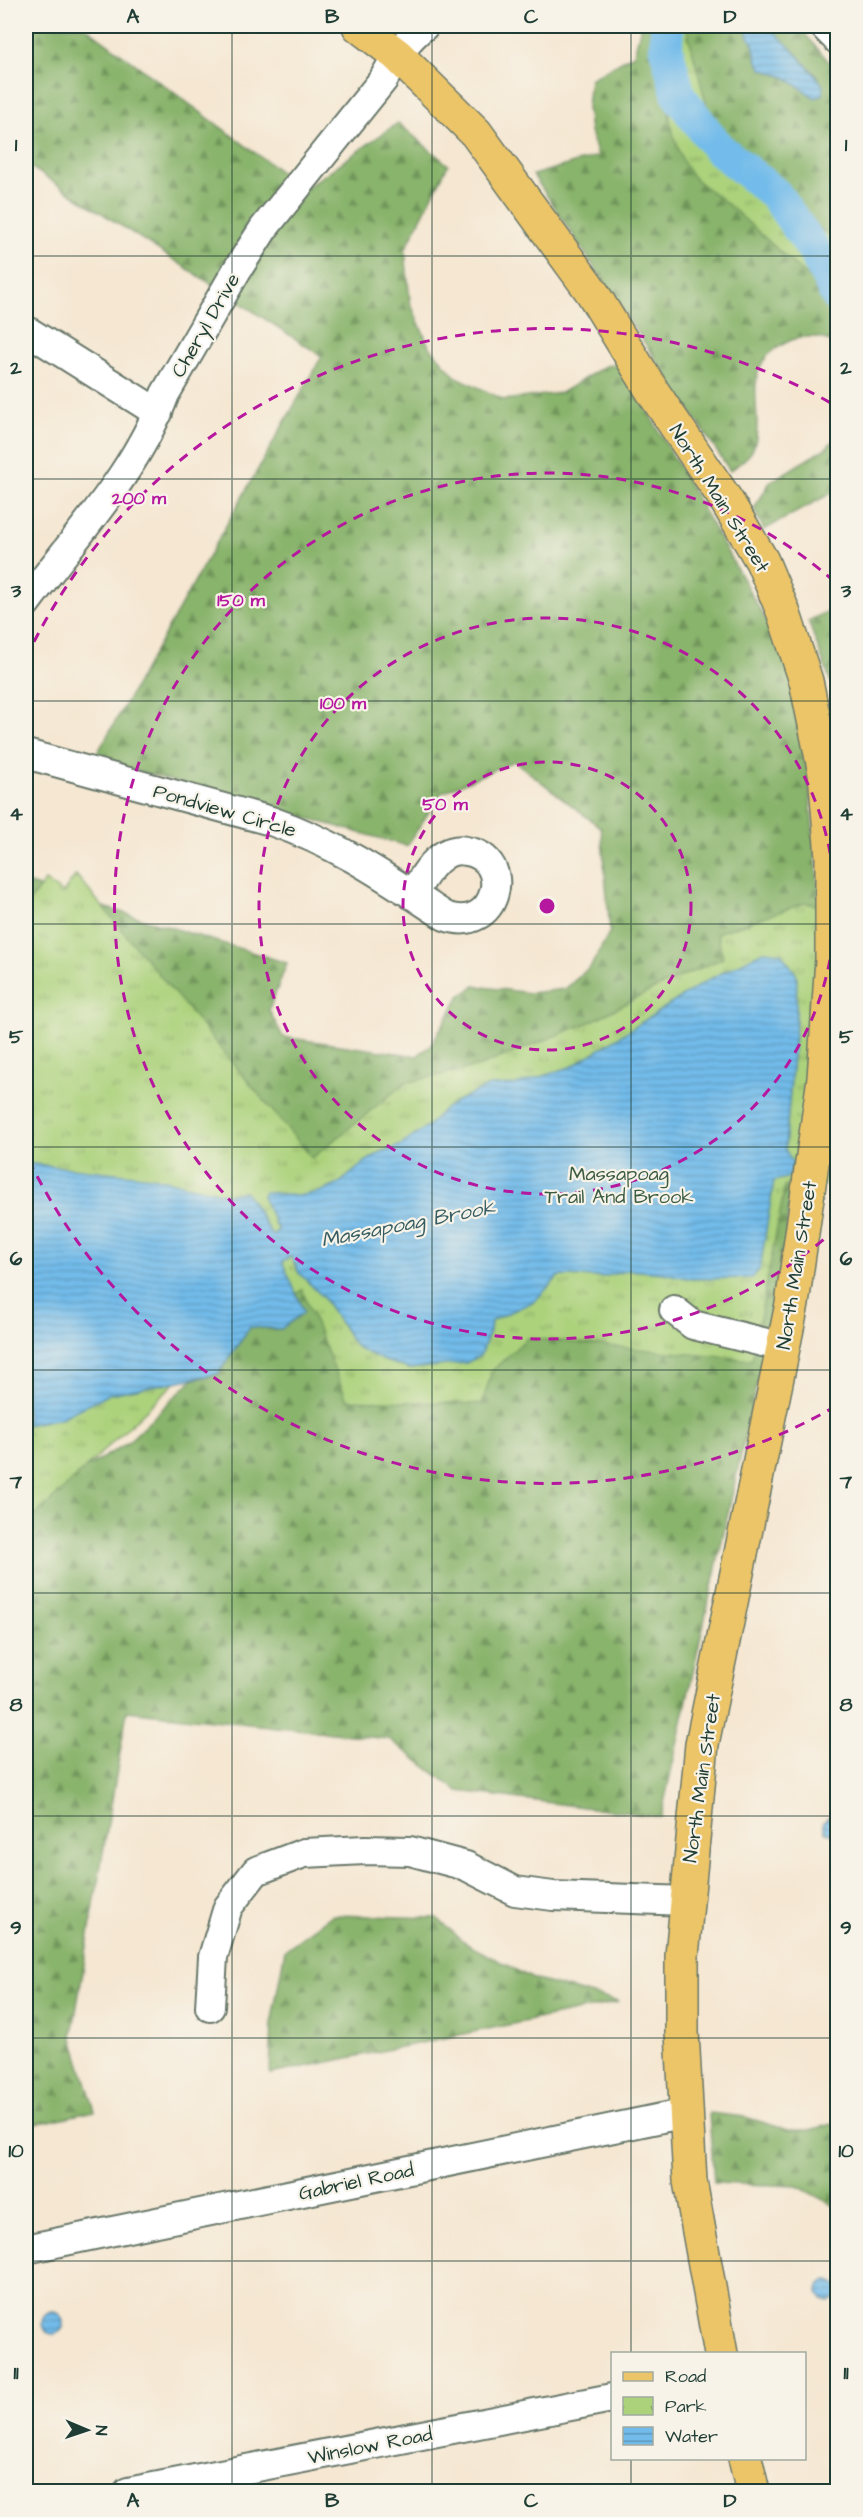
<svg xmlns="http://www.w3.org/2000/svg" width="863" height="2517" viewBox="0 0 863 2517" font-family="'Architects Daughter',sans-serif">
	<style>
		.forest { fill: url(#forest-firs); stroke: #547850; stroke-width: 1.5 }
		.park { fill: url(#park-tufts); stroke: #668858; stroke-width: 1.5 }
		.water { fill: url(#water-rules); stroke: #487c8f; stroke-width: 1.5 }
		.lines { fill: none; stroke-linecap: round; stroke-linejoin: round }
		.river { stroke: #72bbea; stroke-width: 34 }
		.minor-casing { stroke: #6a786b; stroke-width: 32 }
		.major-casing { stroke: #6a786b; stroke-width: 36 }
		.minor { stroke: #fff; stroke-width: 28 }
		.major { stroke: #edc569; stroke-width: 33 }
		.grid { fill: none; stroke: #1f3d34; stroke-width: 1.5; stroke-opacity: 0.55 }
		.ring { fill: none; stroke: #b5179e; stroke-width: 3; stroke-dasharray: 10 8 }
		.labels { text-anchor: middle; stroke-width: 4.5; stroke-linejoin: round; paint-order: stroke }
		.street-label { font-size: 20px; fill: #1f3d34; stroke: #f7f3e8 }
		.park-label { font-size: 20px; fill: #3b5b42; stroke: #f7f3e8 }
		.water-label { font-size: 21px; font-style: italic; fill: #345c62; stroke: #f7f3e8 }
		.centre { fill: #b5179e; stroke: #f7f3e8; stroke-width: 3 }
		.ring-label { font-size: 18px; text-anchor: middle; font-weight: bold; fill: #b5179e; stroke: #f7f3e8; stroke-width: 4.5; stroke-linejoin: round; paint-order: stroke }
		.neatline { fill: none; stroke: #1f3d34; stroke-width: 2 }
		.grid-label { font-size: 20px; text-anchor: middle; font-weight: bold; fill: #1f3d34 }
	</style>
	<defs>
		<pattern id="forest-firs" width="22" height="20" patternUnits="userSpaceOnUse" patternTransform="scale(1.5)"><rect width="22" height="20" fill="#89b46c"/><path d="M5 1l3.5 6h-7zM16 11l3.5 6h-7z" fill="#6f945a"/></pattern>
		<pattern id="park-tufts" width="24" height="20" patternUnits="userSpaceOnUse" patternTransform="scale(1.5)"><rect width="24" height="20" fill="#acd27c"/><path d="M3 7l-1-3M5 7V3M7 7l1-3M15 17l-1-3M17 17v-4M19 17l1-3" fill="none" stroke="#8bac66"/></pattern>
		<pattern id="water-rules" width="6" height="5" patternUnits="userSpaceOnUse" patternTransform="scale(1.5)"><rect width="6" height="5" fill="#72bbea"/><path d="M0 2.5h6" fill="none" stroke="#5d99be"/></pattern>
	</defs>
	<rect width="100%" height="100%" fill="#f7f3e8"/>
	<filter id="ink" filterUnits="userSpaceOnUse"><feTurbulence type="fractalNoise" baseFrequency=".0167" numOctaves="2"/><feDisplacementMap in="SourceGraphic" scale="12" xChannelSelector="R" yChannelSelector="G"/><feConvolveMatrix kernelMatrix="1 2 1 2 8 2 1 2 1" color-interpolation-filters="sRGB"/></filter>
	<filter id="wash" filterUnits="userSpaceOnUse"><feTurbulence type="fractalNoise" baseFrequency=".008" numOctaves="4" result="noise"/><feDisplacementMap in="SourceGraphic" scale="24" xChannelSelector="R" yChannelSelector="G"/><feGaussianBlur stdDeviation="1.35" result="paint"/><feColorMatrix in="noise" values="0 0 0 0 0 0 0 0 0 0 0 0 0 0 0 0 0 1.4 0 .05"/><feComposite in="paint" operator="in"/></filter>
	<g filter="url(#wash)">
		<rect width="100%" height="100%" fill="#f5e7d2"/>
		<path class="forest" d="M 26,26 L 84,26 L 304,189 L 398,123 L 448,165 L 405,250 L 410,302 L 429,346 L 455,376 L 504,400 L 561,393 L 605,366 L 621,364 L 799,679 L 821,913 L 337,1185 L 26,981 L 26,883 L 287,963 L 269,1010 L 283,1037 L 417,1056 L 431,1045 L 460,996 L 475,986 L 530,993 L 565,989 L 591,966 L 610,931 L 601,828 L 514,761 L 441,793 L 407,846 L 94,759 L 322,356 L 26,164 Z
			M 641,26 L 743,26 L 753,44 L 757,61 L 762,69 L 785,77 L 815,97 L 819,97 L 819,78 L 768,26 L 798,26 L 837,71 L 837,347 C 827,338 813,335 799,338 C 789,340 783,344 774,350 C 740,375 766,416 753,449 C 750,457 737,465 730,471 L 533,175 L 598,156 L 590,131 L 587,107 L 590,79 L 634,54 Z
			M 837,437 L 837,490 L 764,530 L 754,509 L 770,482 L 826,448 Z
			M 837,607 L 837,682 L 831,683 L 808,621 Z
			M 790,1177 L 786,1251 L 661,1817 L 458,1791 L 389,1739 L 127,1711 L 72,2035 L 95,2111 L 26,2126 L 26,1487 L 50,1489 L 126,1444 L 192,1380 L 218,1374 L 250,1327 L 281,1329 L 304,1312 L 282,1261 Z
			M 332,1915 L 437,1918 L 465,1943 L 533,1979 L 619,2002 L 270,2074 L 272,2019 L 285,1950 Z
			M 709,2113 L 745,2117 L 788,2130 L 809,2130 L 837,2123 L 837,2207 L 797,2186 L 714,2183 Z"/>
		<path class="park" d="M 664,26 L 686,26 L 707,107 L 775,202 L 837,239 L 837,297 C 795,270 763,234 725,202 C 709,189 692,181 683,161 C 663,120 666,70 664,26 Z
			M 76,875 L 312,1158 L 405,1083 L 480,1066 L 592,1021 L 658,987 L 723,958 L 717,933 L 805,903 L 837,908 L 837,1184 L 785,1186 L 752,1360 L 527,1338 L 492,1371 L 482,1404 L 347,1400 L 302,1290 L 190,1368 L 31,1520 L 26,1520 L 26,906 L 45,881 L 63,893 Z"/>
		<path class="water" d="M 743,26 C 750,25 761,23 767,26 C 772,27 821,80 823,86 C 824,89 823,92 823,95 L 815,98 L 785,77 L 762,69 L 757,61 L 753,44 Z
			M 764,951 L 781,953 L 797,975 L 796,1023 L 785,1149 L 793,1163 L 790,1177 L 774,1181 L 760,1269 L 752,1278 L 692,1279 L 663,1273 L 629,1270 L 603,1277 L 559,1276 L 535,1301 L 491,1321 L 490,1331 L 480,1356 L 466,1363 L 409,1369 L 382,1360 L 356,1347 L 323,1297 L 299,1273 L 291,1257 L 282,1261 L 304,1312 L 281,1329 L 250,1327 L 218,1374 L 109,1394 L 61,1418 L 26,1425 L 26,1163 L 152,1177 L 225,1194 L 246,1192 L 272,1235 L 278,1230 L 262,1196 L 265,1192 L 297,1196 L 319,1192 L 337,1185 L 365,1162 L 381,1152 L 401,1145 L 429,1125 L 442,1111 L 457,1101 L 489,1086 L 516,1085 L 573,1066 L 708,980 Z
			M 828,1817 L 837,1819 L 837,1835 L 825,1832 L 823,1823 Z
			M818 2291a10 10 0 1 1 20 0a10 10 0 1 1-20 0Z
			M42 2323a11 11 0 1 1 22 0a11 11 0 1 1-22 0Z"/>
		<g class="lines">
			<path class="river" d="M 667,26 L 666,48 L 679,96 L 718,148 L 775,194 L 814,250 L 838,297"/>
		</g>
	</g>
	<g filter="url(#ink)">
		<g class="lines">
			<defs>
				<path id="minor" d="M 824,26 L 838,40
					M 26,330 L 158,413
					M 26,603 C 75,536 136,473 165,394 L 237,270 L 264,228 L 383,80 C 395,59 405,40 424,26
					M 26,754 L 271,821 C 340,845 385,877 445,916 C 497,936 516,858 466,851 C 457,849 447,852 440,858 C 428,867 420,883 412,895
					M 674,1310 L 693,1325 L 783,1347
					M 210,2007 L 213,1957 L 228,1907 L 256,1871 L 304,1853 L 365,1850 L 410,1851 L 466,1866 L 515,1891 L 553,1896 L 686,1901
					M 26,2249 L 686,2113
					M 128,2492 L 612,2398"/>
				<path id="major" d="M 359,26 L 397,55 L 476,133 L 592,292 L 653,392 L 726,500 L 762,561 L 783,611 L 806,681 L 825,773 L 832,856 L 832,959 L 824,1078 L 792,1304 L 702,1744 L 682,1956 L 682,2032 L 690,2181 L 721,2354
					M 745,2458 L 753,2492"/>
			</defs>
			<use href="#minor" class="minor-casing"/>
			<use href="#major" class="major-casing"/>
			<use href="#minor" class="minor"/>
			<use href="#major" class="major"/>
		</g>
	</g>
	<path class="grid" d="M 232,26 L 232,2492M 432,26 L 432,2492M 631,26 L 631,2354M 26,256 L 838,256M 26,479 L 838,479M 26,701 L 838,701M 26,924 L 838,924M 26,1147 L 838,1147M 26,1370 L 838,1370M 26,1593 L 838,1593M 26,1816 L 838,1816M 26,2038 L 838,2038M 26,2261 L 838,2261M 631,2458 L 631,2492"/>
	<g class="ring">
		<circle cx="547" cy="906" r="144"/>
		<circle cx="547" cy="906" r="288"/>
		<path d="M837 1228A433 433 0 1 1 837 584"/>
		<path d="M836 1406A577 577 0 0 1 26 1154M26 658A577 577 0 0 1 836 406"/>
	</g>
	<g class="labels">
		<g class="street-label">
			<text transform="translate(205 325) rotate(-60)" y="7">Cheryl Drive</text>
			<text transform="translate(720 498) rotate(58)" y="7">North Main Street</text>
			<text transform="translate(225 810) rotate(16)" y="7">Pondview Circle</text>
			<text transform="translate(796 1265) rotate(-81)" y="7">North Main Street</text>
			<text transform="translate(701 1778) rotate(-82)" y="7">North Main Street</text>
			<text transform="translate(356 2181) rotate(-12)" y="7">Gabriel Road</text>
			<text transform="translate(370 2445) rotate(-11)" y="7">Winslow Road</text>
		</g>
		<g class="park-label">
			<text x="619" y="1180">Massapoag<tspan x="619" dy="23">Trail And Brook</tspan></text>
		</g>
		<g class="water-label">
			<text transform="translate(408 1223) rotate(-11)" y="7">Massapoag Brook</text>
		</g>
	</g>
	<circle cx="547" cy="906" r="9" class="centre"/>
	<g class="ring-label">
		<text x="139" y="504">200 m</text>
		<text x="241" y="606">150 m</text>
		<text x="343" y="709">100 m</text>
		<text x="445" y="810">50 m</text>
	</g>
	<rect width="863" height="2517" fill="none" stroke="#f7f3e8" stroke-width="66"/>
	<rect x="611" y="2352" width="195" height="108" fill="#f7f3e8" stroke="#a1aaa0" stroke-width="1.5"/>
	<rect x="623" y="2372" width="30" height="9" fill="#edc569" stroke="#a1aaa0" stroke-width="1.5"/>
	<text x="665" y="2382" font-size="18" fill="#1f3d34">Road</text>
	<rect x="623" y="2397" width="30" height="18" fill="url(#park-tufts)" stroke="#a1aaa0" stroke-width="1.5"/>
	<text x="665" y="2412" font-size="18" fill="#1f3d34">Park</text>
	<rect x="623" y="2427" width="30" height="18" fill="url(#water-rules)" stroke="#a1aaa0" stroke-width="1.5"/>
	<text x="665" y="2442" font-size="18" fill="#1f3d34">Water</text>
	<g transform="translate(87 2430) rotate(92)" stroke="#f7f3e8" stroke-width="4.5" paint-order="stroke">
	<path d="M0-4.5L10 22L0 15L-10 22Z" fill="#1f3d34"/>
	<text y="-9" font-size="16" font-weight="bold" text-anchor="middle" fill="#1f3d34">N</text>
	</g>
	<rect x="33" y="33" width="797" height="2451" class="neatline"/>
	<g class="grid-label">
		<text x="133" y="23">A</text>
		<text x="332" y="23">B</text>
		<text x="531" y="23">C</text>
		<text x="730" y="23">D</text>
		<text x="16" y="151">1</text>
		<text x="846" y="151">1</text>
		<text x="16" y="374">2</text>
		<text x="846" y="374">2</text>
		<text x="16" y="597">3</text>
		<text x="846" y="597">3</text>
		<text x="16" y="820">4</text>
		<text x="846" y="820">4</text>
		<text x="16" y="1043">5</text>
		<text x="846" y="1043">5</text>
		<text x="16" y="1265">6</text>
		<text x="846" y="1265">6</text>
		<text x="16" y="1488">7</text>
		<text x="846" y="1488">7</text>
		<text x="16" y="1711">8</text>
		<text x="846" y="1711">8</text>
		<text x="16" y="1934">9</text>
		<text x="846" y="1934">9</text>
		<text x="16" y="2157">10</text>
		<text x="846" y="2157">10</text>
		<text x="16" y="2379">11</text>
		<text x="846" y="2379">11</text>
		<text x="133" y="2507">A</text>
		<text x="332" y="2507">B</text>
		<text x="531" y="2507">C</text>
		<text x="730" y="2507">D</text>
	</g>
</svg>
